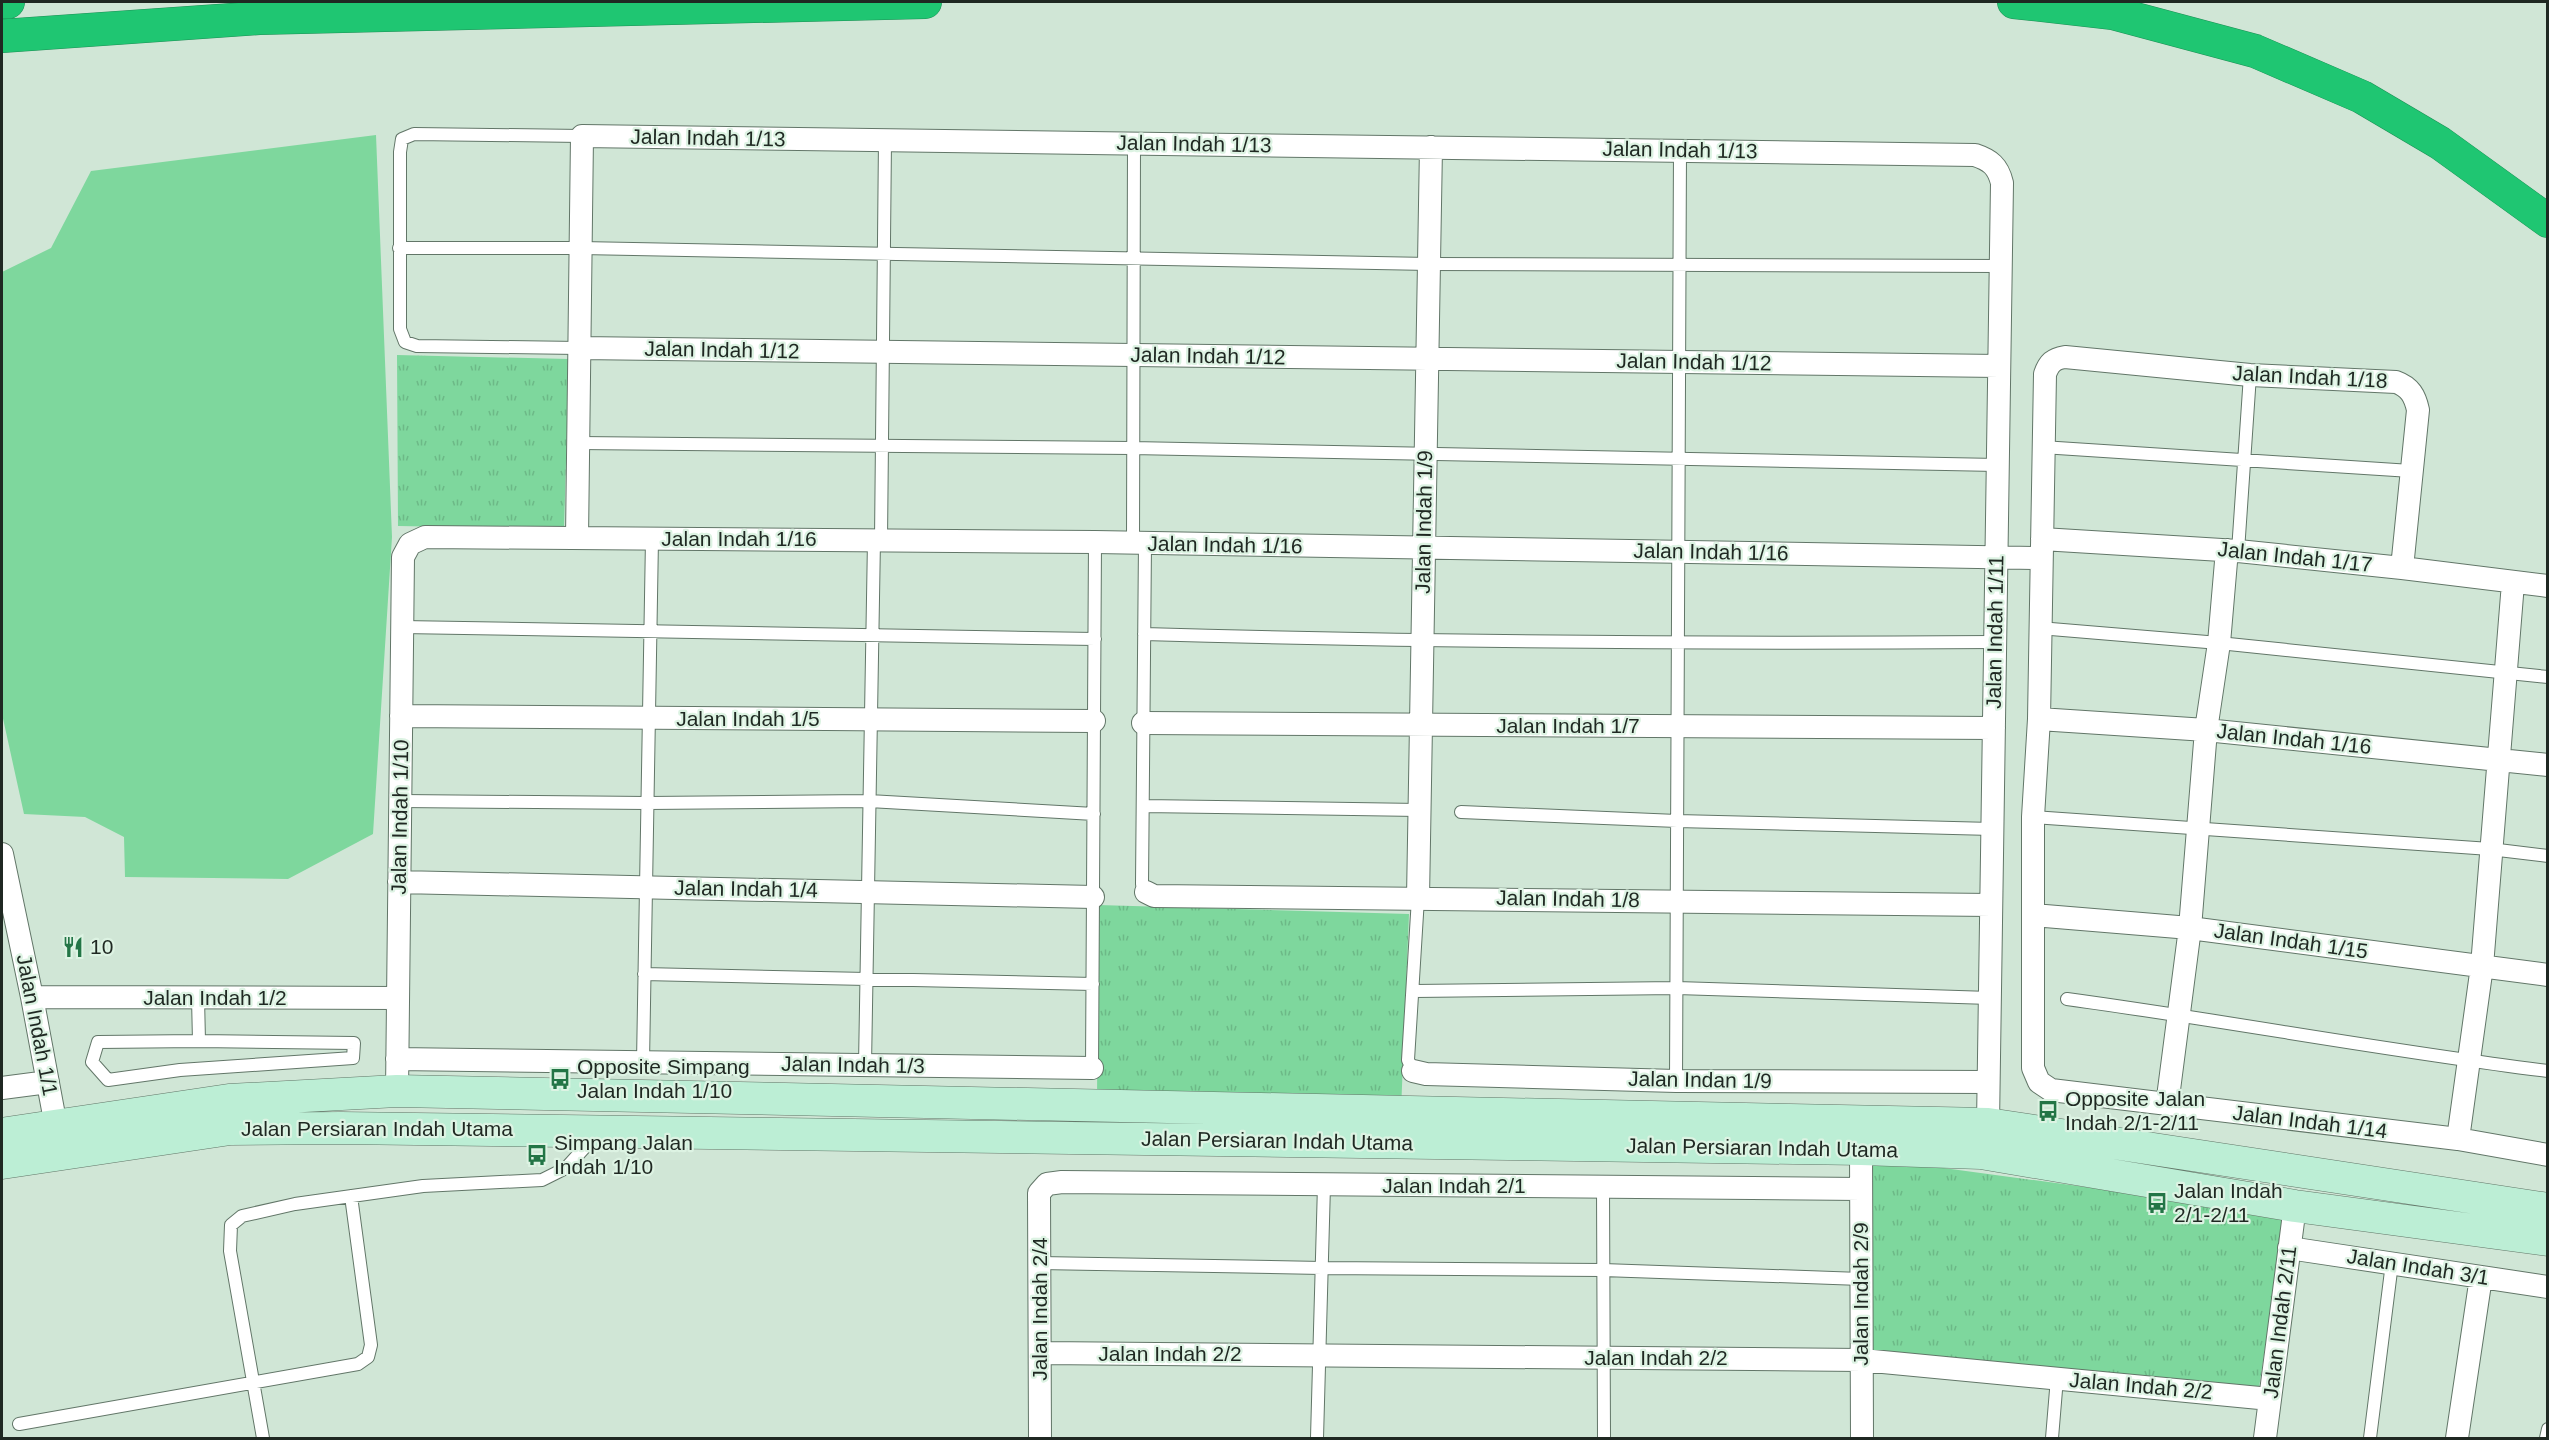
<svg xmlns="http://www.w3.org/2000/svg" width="2549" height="1440" viewBox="0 0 2549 1440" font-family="Helvetica,sans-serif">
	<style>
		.grass { fill: #7ed79d }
		.park { fill: url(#park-tufts) }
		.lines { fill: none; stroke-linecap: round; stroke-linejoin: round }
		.lane-casing { stroke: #627668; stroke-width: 14 }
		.street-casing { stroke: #627668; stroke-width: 24 }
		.secondary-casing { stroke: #627668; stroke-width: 33 }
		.highway-casing { stroke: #1f8f56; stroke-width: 34 }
		.lane { stroke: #fff; stroke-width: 12 }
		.street { stroke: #fff; stroke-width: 22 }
		.secondary { stroke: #bceed5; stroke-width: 32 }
		.highway { stroke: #1fc672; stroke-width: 33 }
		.labels { text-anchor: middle; stroke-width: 4.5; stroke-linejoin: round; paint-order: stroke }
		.street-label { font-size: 21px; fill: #1f2822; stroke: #ddf3e3 }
		.poi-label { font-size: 21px; fill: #1f2822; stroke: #ddf3e3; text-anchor: start }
	</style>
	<defs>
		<pattern id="park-tufts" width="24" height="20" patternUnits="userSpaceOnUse" patternTransform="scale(1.5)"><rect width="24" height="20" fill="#7ed79d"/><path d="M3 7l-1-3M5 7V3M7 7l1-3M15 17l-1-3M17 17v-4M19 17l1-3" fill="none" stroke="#6cb987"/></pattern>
	</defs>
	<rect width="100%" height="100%" fill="#d0e6d6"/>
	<path class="grass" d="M 376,135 L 392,537 L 373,834 L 288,879 L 125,877 L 124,837 L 85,817 L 24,814 L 2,714 L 2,272 L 51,248 L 91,171 Z"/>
	<path class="park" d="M 397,355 L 569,359 L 564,529 L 398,526 Z
		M 1098,905 L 1409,914 L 1401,1111 L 1097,1107 Z
		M 1870,1158 L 2285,1214 L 2259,1388 L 1871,1352 Z"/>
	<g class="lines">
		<defs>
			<path id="lane" d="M 399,248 L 581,248 L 1429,264 L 2000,266
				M 579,348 L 417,346 L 405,342 L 400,329 L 400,152 L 402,139 L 414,134 L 582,136
				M 578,443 L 1132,448 L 1997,465
				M 2042,447 L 2411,471
				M 881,540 L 885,140
				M 1133,543 L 1134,143
				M 1145,543 L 1142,884 L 1146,892
				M 2238,551 L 2250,375
				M 402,627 L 1095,639
				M 2039,628 L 2219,643 L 2548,677
				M 1144,634 C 1428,642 1711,644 1995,642
				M 401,801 L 647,803 L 869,801 L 1094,814
				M 1143,806 L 1419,810
				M 1461,812 L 1677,821 L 1992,829
				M 2033,817 L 2490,849 L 2548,856
				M 644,974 L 1093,984
				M 1414,991 L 1677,988 L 1990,998
				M 198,998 L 199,1041
				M 2067,999 C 2228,1021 2387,1051 2548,1071
				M 199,1041 L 354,1043 L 353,1058 L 180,1070 L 108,1080 L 92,1062 L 98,1042 Z
				M 643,1062 L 652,539
				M 865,1065 L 874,540
				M 1092,1068 L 1095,542
				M 1413,1071 L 1408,1060 L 1418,898
				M 1676,1081 L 1680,150
				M 1603,1187 L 1604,1438
				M 1040,1263 L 1322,1268 L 1603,1270 L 1861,1279
				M 19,1424 L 358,1364 L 368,1357 L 371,1345 L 351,1196
				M 263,1438 L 230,1251 L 231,1225 L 242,1216 L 295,1204 L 423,1186 L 542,1180 L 566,1168 L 596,1135
				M 1317,1438 L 1324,1185
				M 2052,1438 L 2057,1378
				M 2370,1438 L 2392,1263
				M 2546,1438 L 2548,1429"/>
			<path id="street" d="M 579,348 L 1999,366
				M 577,538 L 582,136 L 1975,155 C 1990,160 1998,166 2002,183 L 1988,1124
				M 2042,539 L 2238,551 L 2402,568 L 2548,586
				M 2402,568 L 2418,410 C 2415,396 2410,387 2396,382 L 2250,375 L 2065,357 C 2053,359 2049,363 2045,374 L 2039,719 L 2033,817 L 2033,1068 L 2039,1082 L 2051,1090 L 2458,1139 L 2548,1155
				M 401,716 L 1094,721
				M 2039,719 L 2206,730 L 2548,765
				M 1143,723 L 1994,728
				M 2,854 L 32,997 L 56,1126
				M 399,882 L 1093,897
				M 1146,892 L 1154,896 L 1991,905
				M 1418,898 L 1431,147
				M 2033,915 L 2190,928 L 2548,975
				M 32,997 L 398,998
				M 397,1059 L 1092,1068
				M 1413,1071 L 1426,1074 L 1676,1081 L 1988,1082
				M 2,1088 L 48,1082
				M 397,1091 L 403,557 L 410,544 L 425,537 L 1095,542 L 2041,558
				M 2167,1105 L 2190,928 L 2206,730 L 2219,643 L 2227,550
				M 2458,1139 L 2482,966 L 2513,583
				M 1861,1149 L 1862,1438
				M 2289,1248 L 2548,1287
				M 1041,1353 L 1862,1360 L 2270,1399
				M 1040,1438 L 1039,1193 L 1047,1184 L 1062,1182 L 1861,1189
				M 2265,1438 L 2295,1206
				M 2457,1438 L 2481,1277"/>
			<path id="secondary" d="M 2,1134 L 229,1100 L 397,1091 L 1988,1124 L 2548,1209
				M 2,1163 L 230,1129 L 341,1128 L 1861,1149 L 1981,1153 L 2295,1206 L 2548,1240"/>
			<path id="highway" d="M 2,2 L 8,2
				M 2014,2 L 2113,13 L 2255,51 L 2362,97 L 2440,143 L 2548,221
				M 2,36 L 259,18 L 925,2"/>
		</defs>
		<use href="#lane" class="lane-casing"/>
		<use href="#street" class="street-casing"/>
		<use href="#secondary" class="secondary-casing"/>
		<use href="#highway" class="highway-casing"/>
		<use href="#lane" class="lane"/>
		<use href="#street" class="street"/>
		<use href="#secondary" class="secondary"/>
		<use href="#highway" class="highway"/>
	</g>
	<defs>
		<symbol id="restaurant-bare" viewBox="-9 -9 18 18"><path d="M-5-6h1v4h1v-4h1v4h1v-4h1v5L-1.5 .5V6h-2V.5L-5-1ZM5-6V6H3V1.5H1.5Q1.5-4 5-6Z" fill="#237546" stroke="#ddf3e3" stroke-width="2.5" paint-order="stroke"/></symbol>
		<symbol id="bus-bare" viewBox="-9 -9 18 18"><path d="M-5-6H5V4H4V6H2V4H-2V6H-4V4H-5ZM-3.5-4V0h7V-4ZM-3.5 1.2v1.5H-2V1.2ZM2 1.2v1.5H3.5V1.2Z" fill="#237546" stroke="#ddf3e3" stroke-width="2.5" paint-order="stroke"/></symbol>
	</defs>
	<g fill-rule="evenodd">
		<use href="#restaurant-bare" x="58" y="932" width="30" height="30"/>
		<use href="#bus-bare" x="545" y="1064" width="30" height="30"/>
		<use href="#bus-bare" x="2033" y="1096" width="30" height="30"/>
		<use href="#bus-bare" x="522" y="1140" width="30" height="30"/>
		<use href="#bus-bare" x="2142" y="1188" width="30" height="30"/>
	</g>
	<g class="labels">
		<g class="street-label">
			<text transform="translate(708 138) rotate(1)" y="7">Jalan Indah 1/13</text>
			<text transform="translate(1194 144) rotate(1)" y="7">Jalan Indah 1/13</text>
			<text transform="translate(1680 150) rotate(1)" y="7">Jalan Indah 1/13</text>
			<text transform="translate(722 350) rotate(1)" y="7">Jalan Indah 1/12</text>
			<text transform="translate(1208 356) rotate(1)" y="7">Jalan Indah 1/12</text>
			<text transform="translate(1694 362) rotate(1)" y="7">Jalan Indah 1/12</text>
			<text transform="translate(2310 377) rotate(3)" y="7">Jalan Indah 1/18</text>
			<text transform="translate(1424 522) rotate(-89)" y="7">Jalan Indah 1/9</text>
			<text x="739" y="546">Jalan Indah 1/16</text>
			<text transform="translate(1225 545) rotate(1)" y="7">Jalan Indah 1/16</text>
			<text transform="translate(1711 552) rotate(1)" y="7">Jalan Indah 1/16</text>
			<text transform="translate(2295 557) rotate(6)" y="7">Jalan Indah 1/17</text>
			<text transform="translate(1995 632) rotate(-89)" y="7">Jalan Indah 1/11</text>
			<text x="748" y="726">Jalan Indah 1/5</text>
			<text x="1568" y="733">Jalan Indah 1/7</text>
			<text transform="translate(2294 739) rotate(6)" y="7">Jalan Indah 1/16</text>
			<text transform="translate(400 817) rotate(-89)" y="7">Jalan Indah 1/10</text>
			<text transform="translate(746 889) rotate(1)" y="7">Jalan Indah 1/4</text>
			<text transform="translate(1568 899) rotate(1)" y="7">Jalan Indah 1/8</text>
			<text transform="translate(2291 941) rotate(8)" y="7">Jalan Indah 1/15</text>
			<text x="215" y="1005">Jalan Indah 1/2</text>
			<text transform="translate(37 1025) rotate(79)" y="7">Jalan Indah 1/1</text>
			<text transform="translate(853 1065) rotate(1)" y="7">Jalan Indah 1/3</text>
			<text transform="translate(1700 1080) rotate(1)" y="7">Jalan Indan 1/9</text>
			<text transform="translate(2310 1122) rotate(7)" y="7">Jalan Indah 1/14</text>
			<text x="377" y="1136">Jalan Persiaran Indah Utama</text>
			<text transform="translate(1277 1141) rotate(1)" y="7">Jalan Persiaran Indah Utama</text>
			<text transform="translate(1762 1148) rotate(1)" y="7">Jalan Persiaran Indah Utama</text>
			<text x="1454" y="1193">Jalan Indah 2/1</text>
			<text transform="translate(2418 1267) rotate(9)" y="7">Jalan Indah 3/1</text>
			<text transform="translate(1861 1294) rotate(-90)" y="7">Jalan Indah 2/9</text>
			<text transform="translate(1040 1309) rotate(-90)" y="7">Jalan Indah 2/4</text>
			<text transform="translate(2280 1322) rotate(-83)" y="7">Jalan Indah 2/11</text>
			<text x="1170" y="1361">Jalan Indah 2/2</text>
			<text x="1656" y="1365">Jalan Indah 2/2</text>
			<text transform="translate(2141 1386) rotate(5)" y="7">Jalan Indah 2/2</text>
		</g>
		<g class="poi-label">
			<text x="90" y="954">10</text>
			<text x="577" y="1074">Opposite Simpang<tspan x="577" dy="24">Jalan Indah 1/10</tspan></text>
			<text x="2065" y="1106">Opposite Jalan<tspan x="2065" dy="24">Indah 2/1-2/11</tspan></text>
			<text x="554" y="1150">Simpang Jalan<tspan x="554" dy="24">Indah 1/10</tspan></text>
			<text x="2174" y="1198">Jalan Indah<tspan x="2174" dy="24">2/1-2/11</tspan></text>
		</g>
	</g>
	<rect width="2549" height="1440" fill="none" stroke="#1f2822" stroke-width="6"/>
</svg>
